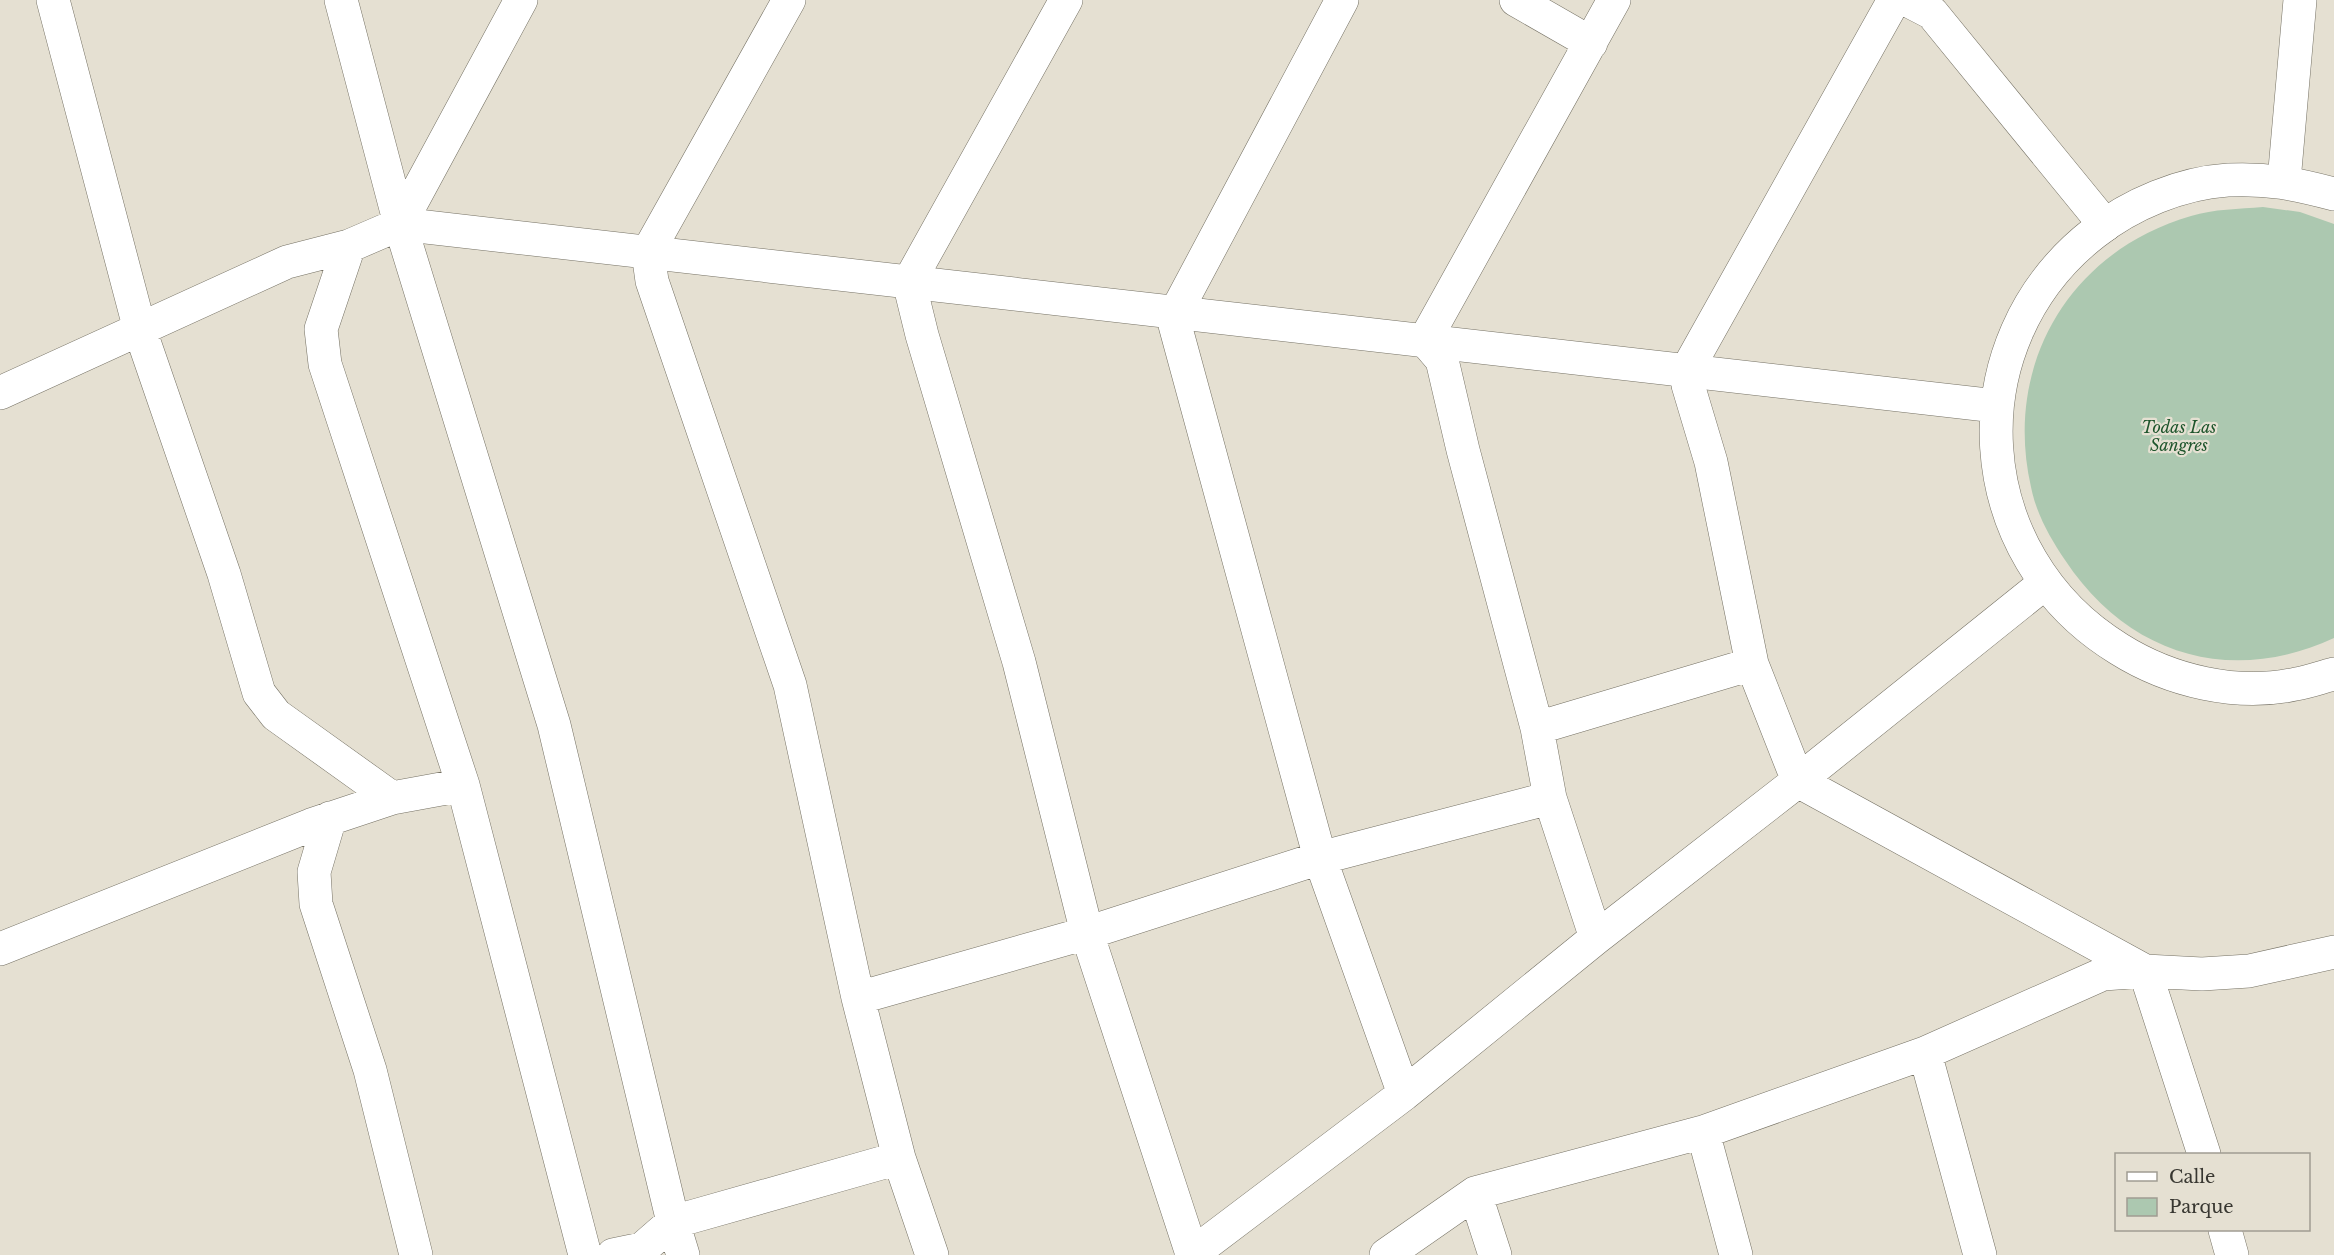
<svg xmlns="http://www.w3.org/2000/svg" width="2334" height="1255" viewBox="0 0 2334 1255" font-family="'Libre Baskerville',serif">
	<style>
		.green { fill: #acc8b0 }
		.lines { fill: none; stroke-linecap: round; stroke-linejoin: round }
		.minor-casing { stroke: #757164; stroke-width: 34 }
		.tertiary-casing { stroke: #757164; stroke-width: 34 }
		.minor { stroke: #fff; stroke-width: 33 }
		.tertiary { stroke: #fff; stroke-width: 33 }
		.labels { text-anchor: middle; stroke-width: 4.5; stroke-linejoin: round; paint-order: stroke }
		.park-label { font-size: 16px; font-style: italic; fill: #1e552c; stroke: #e5e0d2 }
	</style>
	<rect width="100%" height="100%" fill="#e5e0d2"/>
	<path class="green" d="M 2263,207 L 2300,212 L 2334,224 L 2334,638 C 2230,686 2128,655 2065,560 C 2050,538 2036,513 2031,487 C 2003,364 2070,251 2191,216 C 2214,209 2239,209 2263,207 Z"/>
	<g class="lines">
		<defs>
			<path id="minor" d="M 53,0 L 140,330 L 224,574 L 259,693 L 276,715 L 392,798
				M 341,0 L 400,224 L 554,725 L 673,1222 L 683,1255
				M 789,0 L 648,252 L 652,281 L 790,685 L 858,998 L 899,1158 L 932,1255
				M 1066,0 L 909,282 L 922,335 L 1019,662 L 1087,933 L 1192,1254
				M 1342,0 L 1176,312 L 1175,325 L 1320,858 L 1404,1094
				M 1516,0 L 1591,43
				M 1894,0 L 1687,370 L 1688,385 L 1711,462 L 1752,664 L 1798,781 L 2145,971 L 2204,1154
				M 1907,0 L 1932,13 L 2105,225
				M 2284,181 L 2300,0
				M 349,246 L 321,329 L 325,364 L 463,785 L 585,1255
				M 0,393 L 287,262 L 349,246 L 400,224 L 521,0
				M 1537,728 L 1752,664
				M 330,818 L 314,872 L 316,904 L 370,1070 L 416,1255
				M 1596,938 L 1550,798 L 1537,728 L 1463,450 L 1442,360 L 1425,340 L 1614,0
				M 0,949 L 311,825 L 392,798 L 463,785
				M 858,998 L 1087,933 L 1320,858 L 1550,798
				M 1925,1053 L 1980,1255
				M 1703,1132 L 1736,1255
				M 1475,1193 L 1495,1255
				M 2225,1230 L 2232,1255
				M 613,1255 L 642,1249 L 673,1222 L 899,1158
				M 1191,1255 L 1404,1094 L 1596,938 L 1798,781 L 2045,583
				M 1386,1255 L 1475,1193 L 1703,1132 L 1925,1053 L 2103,974 L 2145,971 L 2202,974 L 2249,971 L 2334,952"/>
			<path id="tertiary" d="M 2334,194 C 2296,184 2268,178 2228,180 C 2181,183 2131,204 2094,233 C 1953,343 1967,556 2119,649 C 2170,681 2237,697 2296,684 C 2309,682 2322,677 2334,674
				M 400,224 L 1996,406"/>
		</defs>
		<use href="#minor" class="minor-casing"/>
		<use href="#tertiary" class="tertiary-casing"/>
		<use href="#minor" class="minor"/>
		<use href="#tertiary" class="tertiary"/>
	</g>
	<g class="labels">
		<g class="park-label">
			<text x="2179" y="433">Todas Las<tspan x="2179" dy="18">Sangres</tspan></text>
		</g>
	</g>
	<rect x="2115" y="1153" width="195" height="78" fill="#e5e0d2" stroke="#a09c92" stroke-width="1.5"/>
	<rect x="2127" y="1172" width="30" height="9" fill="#ffffff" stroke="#a09c92" stroke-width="1.5"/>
	<text x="2169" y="1183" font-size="18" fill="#383731">Calle</text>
	<rect x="2127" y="1198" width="30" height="18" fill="#acc8b0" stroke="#a09c92" stroke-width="1.5"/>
	<text x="2169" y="1213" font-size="18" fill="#383731">Parque</text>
</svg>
